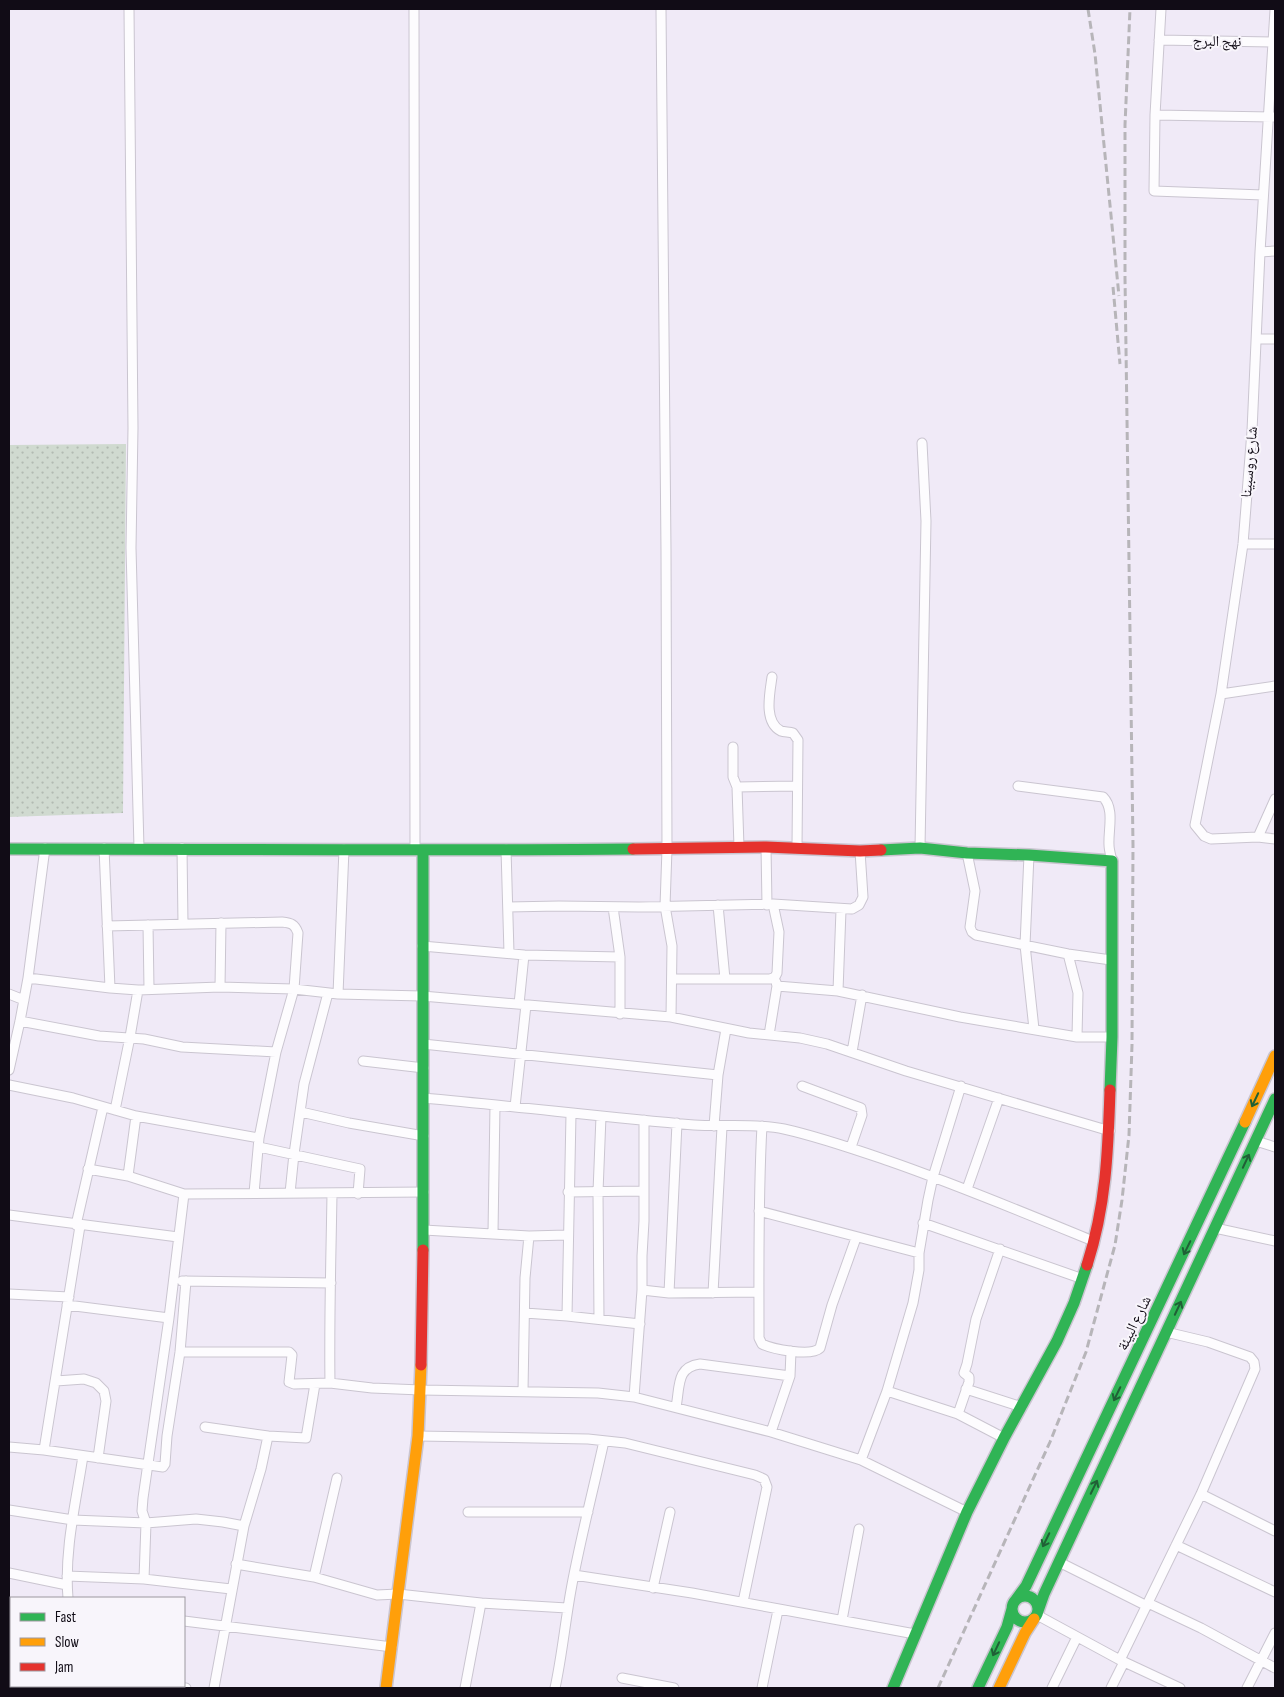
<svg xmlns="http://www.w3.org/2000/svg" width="1284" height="1697" viewBox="0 0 1284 1697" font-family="'Sofia Sans Condensed','Noto Naskh Arabic',sans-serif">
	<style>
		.grass { fill: url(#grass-dots) }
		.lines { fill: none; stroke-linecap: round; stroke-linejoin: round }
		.street-casing { stroke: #cac5d0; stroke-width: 11 }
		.fast-casing { stroke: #cac5d0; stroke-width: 14 }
		.slow-casing { stroke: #cac5d0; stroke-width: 14 }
		.jam-casing { stroke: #cac5d0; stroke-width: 14 }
		.street { stroke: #fdfcfe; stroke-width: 9 }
		.fast { stroke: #30b455; stroke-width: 11 }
		.slow { stroke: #ff9f0a; stroke-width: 11 }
		.jam { stroke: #e5322d; stroke-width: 11 }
		.rail { stroke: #b7b5b9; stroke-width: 3; stroke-dasharray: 8 4; stroke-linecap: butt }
		.oneway { stroke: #206036 }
		.labels { text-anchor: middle; stroke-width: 4; stroke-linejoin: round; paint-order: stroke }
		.street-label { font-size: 15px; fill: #110c16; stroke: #f8f5fb }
	</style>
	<defs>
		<pattern id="grass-dots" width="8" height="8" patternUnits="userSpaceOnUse" patternTransform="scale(1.25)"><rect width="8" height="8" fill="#d0dad0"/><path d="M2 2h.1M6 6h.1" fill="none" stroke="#b2bab2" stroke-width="1.8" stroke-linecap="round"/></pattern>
	</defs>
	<rect width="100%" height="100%" fill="#f0eaf7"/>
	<path class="grass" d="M 126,444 L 123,813 L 9,817 L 9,445 Z"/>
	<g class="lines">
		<defs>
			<path id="street" d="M 129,9 L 133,428 L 131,548 L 139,848
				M 414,9 L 415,850
				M 661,9 L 666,551 L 667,849 L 665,906 L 672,946 L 671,1017
				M 1161,9 L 1155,115 L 1154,191 L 1263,195
				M 1275,10 L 1260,252 L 1252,431 L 1243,544 L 1221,694 L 1195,825 L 1204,836 L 1211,839 L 1258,837 L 1275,839
				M 1159,40 L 1275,42
				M 1155,115 L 1275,117
				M 1260,252 L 1275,251
				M 1257,339 L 1275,339
				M 1243,544 L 1275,544
				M 772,677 C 770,692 763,722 781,731 C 784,732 790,732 793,733 L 798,740 L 797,847
				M 1221,694 L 1275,686
				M 733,747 L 733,777 L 737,787 L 739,847
				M 1018,786 L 1103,797 C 1115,809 1108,830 1109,845 C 1109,850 1111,856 1112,861
				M 737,787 L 797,786
				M 1258,837 L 1275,799
				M 766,847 L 767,905
				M 104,848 L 110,988
				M 182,848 L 183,924
				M 920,848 L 926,521 L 922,443
				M 506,849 L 509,953
				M 967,853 L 975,891 L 970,927 L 972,932 L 976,935 L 1068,954 L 1111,960
				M 1029,855 L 1025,945 L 1034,1029
				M 718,905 L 725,979
				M 508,907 L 559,906 L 639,907 L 773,904 L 852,909 L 859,905 L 863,897 L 860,851
				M 613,907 L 620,957 L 620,1014
				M 148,925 L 149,989
				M 107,926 L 282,922 C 291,923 295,924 298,933 L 294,989 L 276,1052 L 259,1138 L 254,1193
				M 422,946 L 524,955 L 620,957
				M 1068,954 L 1078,993 L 1077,1037
				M 28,978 L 110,988 L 138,990 L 220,987 L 294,989 L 338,994 L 422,996 L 671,1017 L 749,1033 L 800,1038 L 827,1044 L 906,1071 L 1110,1131
				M 672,979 L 770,979 L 775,977 L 777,973 L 779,932 L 773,904
				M 777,986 L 838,991 L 960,1017 L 1077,1037 L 1112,1037
				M 220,987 L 221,923
				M 838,991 L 841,910
				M 9,994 L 24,1000
				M 338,994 L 344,849
				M 519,1004 L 524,955
				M 20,1021 L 99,1036 L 144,1039 L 182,1047 L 276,1052
				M 769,1035 L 777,986 L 776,982
				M 423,1044 L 718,1075
				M 852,1052 L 862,995
				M 363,1061 L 424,1068
				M 9,1070 L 20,1021 L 28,978 L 45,848
				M 9,1085 L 73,1098 L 136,1116 L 259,1138
				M 802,1086 L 861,1108 L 862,1115 L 851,1147
				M 423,1098 C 513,1106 603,1117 694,1125 C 724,1127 755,1123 784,1129 C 820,1137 854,1149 889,1161 C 958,1185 1025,1213 1093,1241
				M 515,1107 L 526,1005
				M 115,1110 L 130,1037 L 138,990
				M 301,1112 L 349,1123 L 424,1136
				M 714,1126 L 718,1075 L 726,1029
				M 762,1126 C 758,1197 759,1267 759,1338 L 762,1344 C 772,1349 811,1357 820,1348 L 832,1305 L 856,1238
				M 1256,1141 L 1275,1147
				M 259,1147 L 360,1169 L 358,1194
				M 88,1169 L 128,1176 L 184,1194 L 424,1192
				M 128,1176 L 136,1116
				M 967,1189 L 999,1098
				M 568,1192 L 644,1191
				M 290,1193 L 294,1154 L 304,1084 L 328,993
				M 759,1211 L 919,1253
				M 9,1215 L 178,1237
				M 923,1223 L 1083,1279
				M 76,1225 L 103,1107
				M 1215,1228 L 1275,1241
				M 424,1230 L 529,1236 L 567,1235
				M 493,1233 L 495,1105
				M 182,1281 L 331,1283
				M 642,1290 L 669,1293 L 759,1292
				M 669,1293 L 677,1123
				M 713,1293 L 722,1127
				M 9,1294 L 69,1297
				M 67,1305 L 169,1318
				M 525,1313 L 567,1316 L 640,1324
				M 567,1316 L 571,1114
				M 599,1319 L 598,1192 L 601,1116
				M 180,1352 L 289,1352 L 292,1355 L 289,1382 L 294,1384 L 330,1383 L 372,1388 L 421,1390 L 598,1393 L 634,1397 L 771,1432 L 861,1460 L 967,1512
				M 56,1381 L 84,1379 L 96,1383 L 104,1391 L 106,1401 L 98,1458
				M 330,1383 C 329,1320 331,1257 332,1194
				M 966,1389 L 1022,1407
				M 523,1391 L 525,1278 L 529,1236
				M 887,1391 L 958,1414 L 1004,1438
				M 634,1397 L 642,1290 L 642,1256 L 644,1221 L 644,1120
				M 676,1407 C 680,1387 676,1367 700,1364 L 790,1376
				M 958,1414 L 969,1382 L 969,1377 L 964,1373 L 967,1364 L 976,1319 L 1000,1249
				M 205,1427 L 268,1436
				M 771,1432 L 790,1376 L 791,1351
				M 418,1436 L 588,1439 L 625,1443 L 755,1475 L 764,1479 L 767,1487 L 743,1602
				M 9,1447 L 44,1450 L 163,1467 L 165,1464 L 167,1436 L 180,1352 L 186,1281
				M 44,1450 L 80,1226
				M 861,1460 L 887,1391 L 913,1303 L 919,1270 L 919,1253 L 928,1200 L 933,1177 L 961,1086
				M 1201,1494 L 1275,1531
				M 9,1510 L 73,1520 L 146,1523 L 196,1519 L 223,1522 L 244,1526
				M 468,1512 L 588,1512
				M 1176,1545 L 1275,1592
				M 1059,1562 L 1147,1606
				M 236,1564 L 314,1577 L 377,1595 L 398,1594 L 481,1603 L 567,1608
				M 9,1573 L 67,1585
				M 574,1575 L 692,1593 L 915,1634
				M 67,1576 L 144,1579 L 231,1589
				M 314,1577 L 337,1478
				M 144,1579 L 146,1523 L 142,1511 L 143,1498 L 169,1318 L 184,1194
				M 653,1588 L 670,1512
				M 68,1598 C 64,1551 76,1502 83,1456
				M 1148,1603 L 1201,1628 L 1275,1668
				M 1037,1615 L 1120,1660 L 1180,1688
				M 842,1620 L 859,1529
				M 184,1621 L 392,1647
				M 1120,1660 L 1201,1494 L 1255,1369 L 1254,1362 L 1250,1357 L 1208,1342 L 1166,1332
				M 622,1678 L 674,1688
				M 159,1686 L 186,1688
				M 66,1688 L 66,1686
				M 152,1688 L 152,1686
				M 214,1688 L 244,1526 L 261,1469 L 268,1436 L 306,1438 L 315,1384
				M 465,1688 L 481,1603
				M 555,1688 C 562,1656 565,1623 571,1590 C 580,1540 593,1491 604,1441
				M 762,1688 L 778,1610
				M 1052,1688 L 1077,1637
				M 1111,1688 L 1124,1662
				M 1247,1688 L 1275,1633"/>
			<path id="fast" d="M 9,849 C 217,849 425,851 633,849
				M 881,850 L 920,848 L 967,853 L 1029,855 L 1112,861 L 1112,1037 L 1110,1090
				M 423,851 L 423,1250
				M1012 1609a13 13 0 1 1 26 0a13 13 0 1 1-26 0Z
				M 1015,1601 L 1026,1586 L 1245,1122
				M 1038,1611 L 1044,1594 L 1275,1099
				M 893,1688 L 967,1512 L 1004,1438 L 1057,1341 L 1074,1303 L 1087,1265
				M 978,1688 L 1007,1627 L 1012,1609"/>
			<path id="slow" d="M 1245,1122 L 1275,1056
				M 386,1688 L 418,1436 L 421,1365
				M 999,1688 L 1025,1633 L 1034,1619"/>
			<path id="jam" d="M 633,849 L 766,847 L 860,851 L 881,850
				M 1087,1265 C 1106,1206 1108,1152 1110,1090
				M 421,1365 L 423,1250"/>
		</defs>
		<use href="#street" class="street-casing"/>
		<use href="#fast" class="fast-casing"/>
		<use href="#slow" class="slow-casing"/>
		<use href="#jam" class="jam-casing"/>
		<use href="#street" class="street"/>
		<use href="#fast" class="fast"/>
		<use href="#slow" class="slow"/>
		<use href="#jam" class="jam"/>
		<path class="rail" d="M 1088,9 L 1095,54 L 1119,296
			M 1113,287 L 1120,364
			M 938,1688 L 1050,1442 L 1086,1352 L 1115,1245 L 1122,1200 L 1129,1135 L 1132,1045 L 1133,845 L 1125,278 L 1125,125 L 1130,9"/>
	</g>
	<defs><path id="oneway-shaft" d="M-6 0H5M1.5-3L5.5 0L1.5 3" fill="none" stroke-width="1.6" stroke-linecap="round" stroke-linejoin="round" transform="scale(1.25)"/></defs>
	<g class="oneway">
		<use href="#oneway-shaft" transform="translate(1255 1100) rotate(115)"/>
		<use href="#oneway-shaft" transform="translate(1246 1161) rotate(-65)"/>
		<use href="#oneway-shaft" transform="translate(1187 1248) rotate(116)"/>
		<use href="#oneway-shaft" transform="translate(1178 1308) rotate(-65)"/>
		<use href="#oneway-shaft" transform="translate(1117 1394) rotate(116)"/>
		<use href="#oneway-shaft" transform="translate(1094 1487) rotate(-64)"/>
		<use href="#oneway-shaft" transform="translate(1046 1540) rotate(116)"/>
		<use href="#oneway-shaft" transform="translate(996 1649) rotate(115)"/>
	</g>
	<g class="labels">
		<g class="street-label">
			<text transform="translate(1217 41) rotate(1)" y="5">نهج البرج</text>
			<text transform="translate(1249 462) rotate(-85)" y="5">شارع روسبينا</text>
			<text transform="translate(1134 1323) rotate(-64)" y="5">شارع البيئة</text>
		</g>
	</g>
	<rect width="1284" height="1697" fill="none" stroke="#110c16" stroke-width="20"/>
	<rect x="10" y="1597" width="175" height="90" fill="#f8f5fb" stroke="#9c989f"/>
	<rect x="20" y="1613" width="25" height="8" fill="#30b455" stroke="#9c989f"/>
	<text x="55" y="1622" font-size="15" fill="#110c16">Fast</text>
	<rect x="20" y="1638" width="25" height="8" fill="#ff9f0a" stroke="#9c989f"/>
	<text x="55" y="1647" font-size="15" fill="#110c16">Slow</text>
	<rect x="20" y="1663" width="25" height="8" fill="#e5322d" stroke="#9c989f"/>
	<text x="55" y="1672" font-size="15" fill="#110c16">Jam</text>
</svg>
